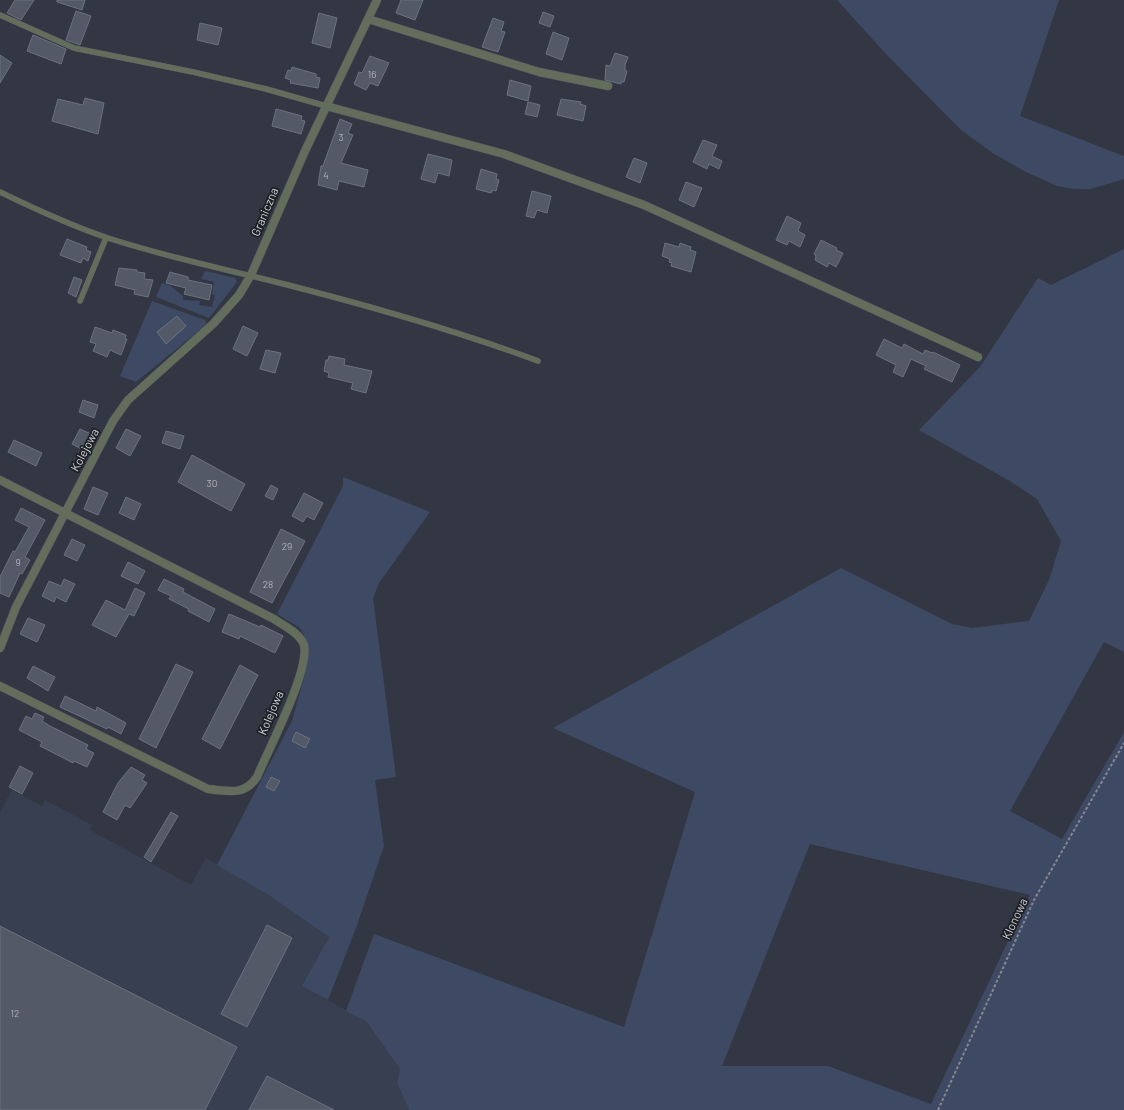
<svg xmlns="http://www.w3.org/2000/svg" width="1124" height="1110" viewBox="0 0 1124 1110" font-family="Barlow,sans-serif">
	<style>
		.built { fill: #373f51 }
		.green { fill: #3e4a64; fill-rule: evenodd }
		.building { fill: #535966; stroke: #6b727f }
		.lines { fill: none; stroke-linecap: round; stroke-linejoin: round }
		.lane-casing { stroke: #4e535e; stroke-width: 6 }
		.street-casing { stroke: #4e535e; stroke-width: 9 }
		.path { stroke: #848791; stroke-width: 2; stroke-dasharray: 3 2; stroke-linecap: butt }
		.lane { stroke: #636d5c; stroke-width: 5.5 }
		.street { stroke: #636d5c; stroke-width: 8 }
		.labels { text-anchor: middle; stroke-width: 3.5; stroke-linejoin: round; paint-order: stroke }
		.number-label { font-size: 10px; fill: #afb3bc }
		.street-label { font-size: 12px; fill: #ced1d9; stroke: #1c1f24 }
	</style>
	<rect width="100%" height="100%" fill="#323743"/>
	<path class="built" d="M 12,790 L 42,806 L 45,800 L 92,825 L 90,830 L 191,885 L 206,858 L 270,896 L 329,937 L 302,986 L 366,1021 L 400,1069 L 397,1083 L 409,1110 L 0,1110 L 0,812 Z"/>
	<path class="green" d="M 837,0 L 1059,0 L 1020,116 L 1124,156 L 1124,179 L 1090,189 L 1074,189 L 1057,186 L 1026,172 L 994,154 L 961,130 L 887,55 Z
		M 1124,249 L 1124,652 L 1104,642 L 1010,811 L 1062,839 L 1124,732 L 1124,1110 L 409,1110 L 397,1083 L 400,1069 L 366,1021 L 346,1011 L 374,934 L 624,1027 L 695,792 L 553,728 L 841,568 L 952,624 L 972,628 L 1029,621 L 1049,580 L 1061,541 L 1037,499 L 1010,481 L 919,430 L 980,367 L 1038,278 L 1051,285 ZM 810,844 L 1030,895 L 931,1104 L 828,1066 L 722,1066 Z
		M 205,271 L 235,278 L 237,282 L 209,318 L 156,297 L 162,283 L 169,285 L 183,296 L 183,300 L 200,301 L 199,305 L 212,307 L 215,295 L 212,294 L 214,282 L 201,279 Z
		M 152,301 L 205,320 L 207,324 L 136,382 L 120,376 Z
		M 343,477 L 430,512 L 379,583 L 373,598 L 396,777 L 375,780 L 384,846 L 356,928 L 328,1000 L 302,986 L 329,937 L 270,896 L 217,865 L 292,721 L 305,674 L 308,653 L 304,635 L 300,628 L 277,614 L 343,486 Z"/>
	<path class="building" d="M 15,0 L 34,0 L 21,20 L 7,13 Z
		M 57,0 L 85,0 L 82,10 L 57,2 Z
		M 401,0 L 423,0 L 415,20 L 396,13 Z
		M 76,11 L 91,16 L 80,45 L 66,40 Z
		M 543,12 L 554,16 L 550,27 L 539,23 Z
		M 319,13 L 337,18 L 330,48 L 312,43 Z
		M 493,18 L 504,22 L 501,31 L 505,32 L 498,52 L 482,47 Z
		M 200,23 L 222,28 L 218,45 L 197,40 Z
		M 553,32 L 569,38 L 562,60 L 546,54 Z
		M 33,35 L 66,49 L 61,64 L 27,51 Z
		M 615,53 L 628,57 L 625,65 L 625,70 L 627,71 L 624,82 L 621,82 L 621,84 L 605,80 L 606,65 L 610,66 Z
		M 0,55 L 12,63 L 0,83 Z
		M 370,56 L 389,63 L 378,86 L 370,83 L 366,90 L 354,84 L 359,72 L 362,73 Z
		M 292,67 L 316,74 L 316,77 L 320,78 L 318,88 L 290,83 L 291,80 L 285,78 L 288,70 L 291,71 Z
		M 510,80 L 531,86 L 528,101 L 507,95 Z
		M 85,98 L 104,103 L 98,134 L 52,121 L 58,99 L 83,105 Z
		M 561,99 L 581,102 L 580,104 L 586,106 L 583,121 L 557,115 Z
		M 528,102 L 540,105 L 537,117 L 525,114 Z
		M 276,109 L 302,116 L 301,120 L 305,121 L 301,134 L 272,126 Z
		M 340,119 L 352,124 L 348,133 L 353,135 L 341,163 L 368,170 L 364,187 L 339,181 L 337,190 L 318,185 L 321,166 L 323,166 Z
		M 703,140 L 717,145 L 712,156 L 722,161 L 719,169 L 709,164 L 707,169 L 693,162 Z
		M 428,154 L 452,160 L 449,176 L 438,173 L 435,183 L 421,179 Z
		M 634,158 L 647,163 L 640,183 L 626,177 Z
		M 481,169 L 497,174 L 496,179 L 499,180 L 496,191 L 493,190 L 491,193 L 476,189 Z
		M 686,182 L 702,188 L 694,207 L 679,200 Z
		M 532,191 L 551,196 L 547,213 L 537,210 L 534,218 L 526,216 Z
		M 787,216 L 801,223 L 798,231 L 805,235 L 800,247 L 789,241 L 787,245 L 776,240 Z
		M 67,239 L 87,247 L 86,250 L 91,252 L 88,261 L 83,258 L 81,263 L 60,255 Z
		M 821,240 L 837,248 L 836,250 L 843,253 L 836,267 L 829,263 L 827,267 L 815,260 L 816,256 L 814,254 Z
		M 665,243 L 679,247 L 680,243 L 691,247 L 690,250 L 696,252 L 691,272 L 671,266 L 672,263 L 669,262 L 670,259 L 662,256 Z
		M 119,268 L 137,270 L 137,272 L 145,273 L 144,279 L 153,280 L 148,297 L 134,294 L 135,290 L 115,285 Z
		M 170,272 L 188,277 L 188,280 L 212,285 L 209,300 L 184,294 L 186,288 L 166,283 Z
		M 74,277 L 82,280 L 76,297 L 68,293 Z
		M 177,316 L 186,326 L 166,344 L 157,332 Z
		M 243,326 L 258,333 L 247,356 L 233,349 Z
		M 95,327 L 112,333 L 113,330 L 126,335 L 125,339 L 127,339 L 121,355 L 110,350 L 107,357 L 93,351 L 96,344 L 90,342 Z
		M 884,339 L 902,348 L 904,344 L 923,354 L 925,350 L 932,353 L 933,352 L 960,365 L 952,382 L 924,369 L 926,366 L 911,359 L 903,377 L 893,372 L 896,365 L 876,355 Z
		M 266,350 L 281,353 L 275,373 L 260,369 Z
		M 329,356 L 345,359 L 344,365 L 372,371 L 366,393 L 351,389 L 353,383 L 328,377 L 329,373 L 324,371 L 326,360 L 328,360 Z
		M 83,400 L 98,405 L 94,418 L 79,412 Z
		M 80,429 L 91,434 L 83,450 L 72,444 Z
		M 126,429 L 141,436 L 130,456 L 116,448 Z
		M 166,431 L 184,436 L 180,449 L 162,443 Z
		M 14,440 L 42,453 L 36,466 L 8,452 Z
		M 192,455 L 245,484 L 231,511 L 178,482 Z
		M 271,485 L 278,489 L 273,500 L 265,496 Z
		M 93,487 L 108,493 L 98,515 L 84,509 Z
		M 304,493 L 323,503 L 314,520 L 307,516 L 303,522 L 292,516 Z
		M 126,497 L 141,504 L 134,520 L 119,513 Z
		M 21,508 L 45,520 L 25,557 L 30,560 L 22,574 L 20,573 L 9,597 L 0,593 L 0,577 L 13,551 L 15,552 L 29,527 L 15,520 Z
		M 281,529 L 305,541 L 272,603 L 250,592 Z
		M 72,539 L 85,545 L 77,561 L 64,555 Z
		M 128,562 L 145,571 L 138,584 L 121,576 Z
		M 64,579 L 75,584 L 66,602 L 56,597 L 54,602 L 42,596 L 49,581 L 61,586 Z
		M 164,579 L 184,589 L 183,592 L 215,609 L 209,622 L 188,611 L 189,609 L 169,599 L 171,596 L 158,590 Z
		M 135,588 L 145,593 L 134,616 L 129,614 L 116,637 L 92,625 L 106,600 L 125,610 Z
		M 229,614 L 260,627 L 261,625 L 283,636 L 275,653 L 240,636 L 239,639 L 222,632 Z
		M 28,618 L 45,625 L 37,642 L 20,634 Z
		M 176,664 L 193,672 L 156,748 L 139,739 Z
		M 240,665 L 258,675 L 220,749 L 202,739 Z
		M 33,666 L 55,677 L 48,691 L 27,678 Z
		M 65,696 L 96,711 L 97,707 L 126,723 L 121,734 L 108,727 L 107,729 L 60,707 Z
		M 35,713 L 44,717 L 42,721 L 50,726 L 88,745 L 86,749 L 94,753 L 87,767 L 74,761 L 73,763 L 40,746 L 42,742 L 19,730 L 26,716 L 32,719 Z
		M 296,732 L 310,739 L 305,748 L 292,741 Z
		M 20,766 L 33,773 L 22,794 L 9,787 Z
		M 131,767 L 145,775 L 142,780 L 147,783 L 130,808 L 125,805 L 117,820 L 103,812 L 118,783 Z
		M 271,777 L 280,781 L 274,791 L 266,787 Z
		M 171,812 L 178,816 L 151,862 L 144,857 Z
		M 267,925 L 292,938 L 247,1027 L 221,1014 Z
		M 0,926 L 237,1047 L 205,1110 L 0,1110 Z
		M 267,1076 L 334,1110 L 249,1110 Z"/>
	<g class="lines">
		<defs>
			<path id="lane" d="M 0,15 L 74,48 L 193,72 L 266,89 L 326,106
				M 0,192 C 35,209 71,226 108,238 C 166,257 225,269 284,284 C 370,306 455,330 538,361
				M 80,301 L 106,238"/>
			<path id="street" d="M 368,19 L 539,72 L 608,86
				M 326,106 L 504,154 L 644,205 L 978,357
				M 0,480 L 274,619 C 284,626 300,633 304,645 C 310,671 268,750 257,777 C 244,796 229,791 208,789 L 0,686
				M 0,648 L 16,607 L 113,421 L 128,400 L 213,324 L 239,295 L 251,275 L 305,151 L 377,0"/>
		</defs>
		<use href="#lane" class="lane-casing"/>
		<use href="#street" class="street-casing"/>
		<path class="path" d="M 938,1110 L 1034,900 L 1124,743"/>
		<use href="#lane" class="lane"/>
		<use href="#street" class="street"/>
	</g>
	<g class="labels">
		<g class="number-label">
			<text x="372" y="78">16</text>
			<text x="341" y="141">3</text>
			<text x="326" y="179">4</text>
			<text x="212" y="487">30</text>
			<text x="287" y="550">29</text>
			<text x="18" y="566">9</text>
			<text x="268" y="588">28</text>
			<text x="15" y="1017">12</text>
		</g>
		<g class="street-label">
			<text transform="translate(265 212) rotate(-67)" y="4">Graniczna</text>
			<text transform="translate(85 450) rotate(-62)" y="4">Kolejowa</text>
			<text transform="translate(271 713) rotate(-67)" y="4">Kolejowa</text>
			<text transform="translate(1015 919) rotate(-65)" y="4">Klonowa</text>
		</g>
	</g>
</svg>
